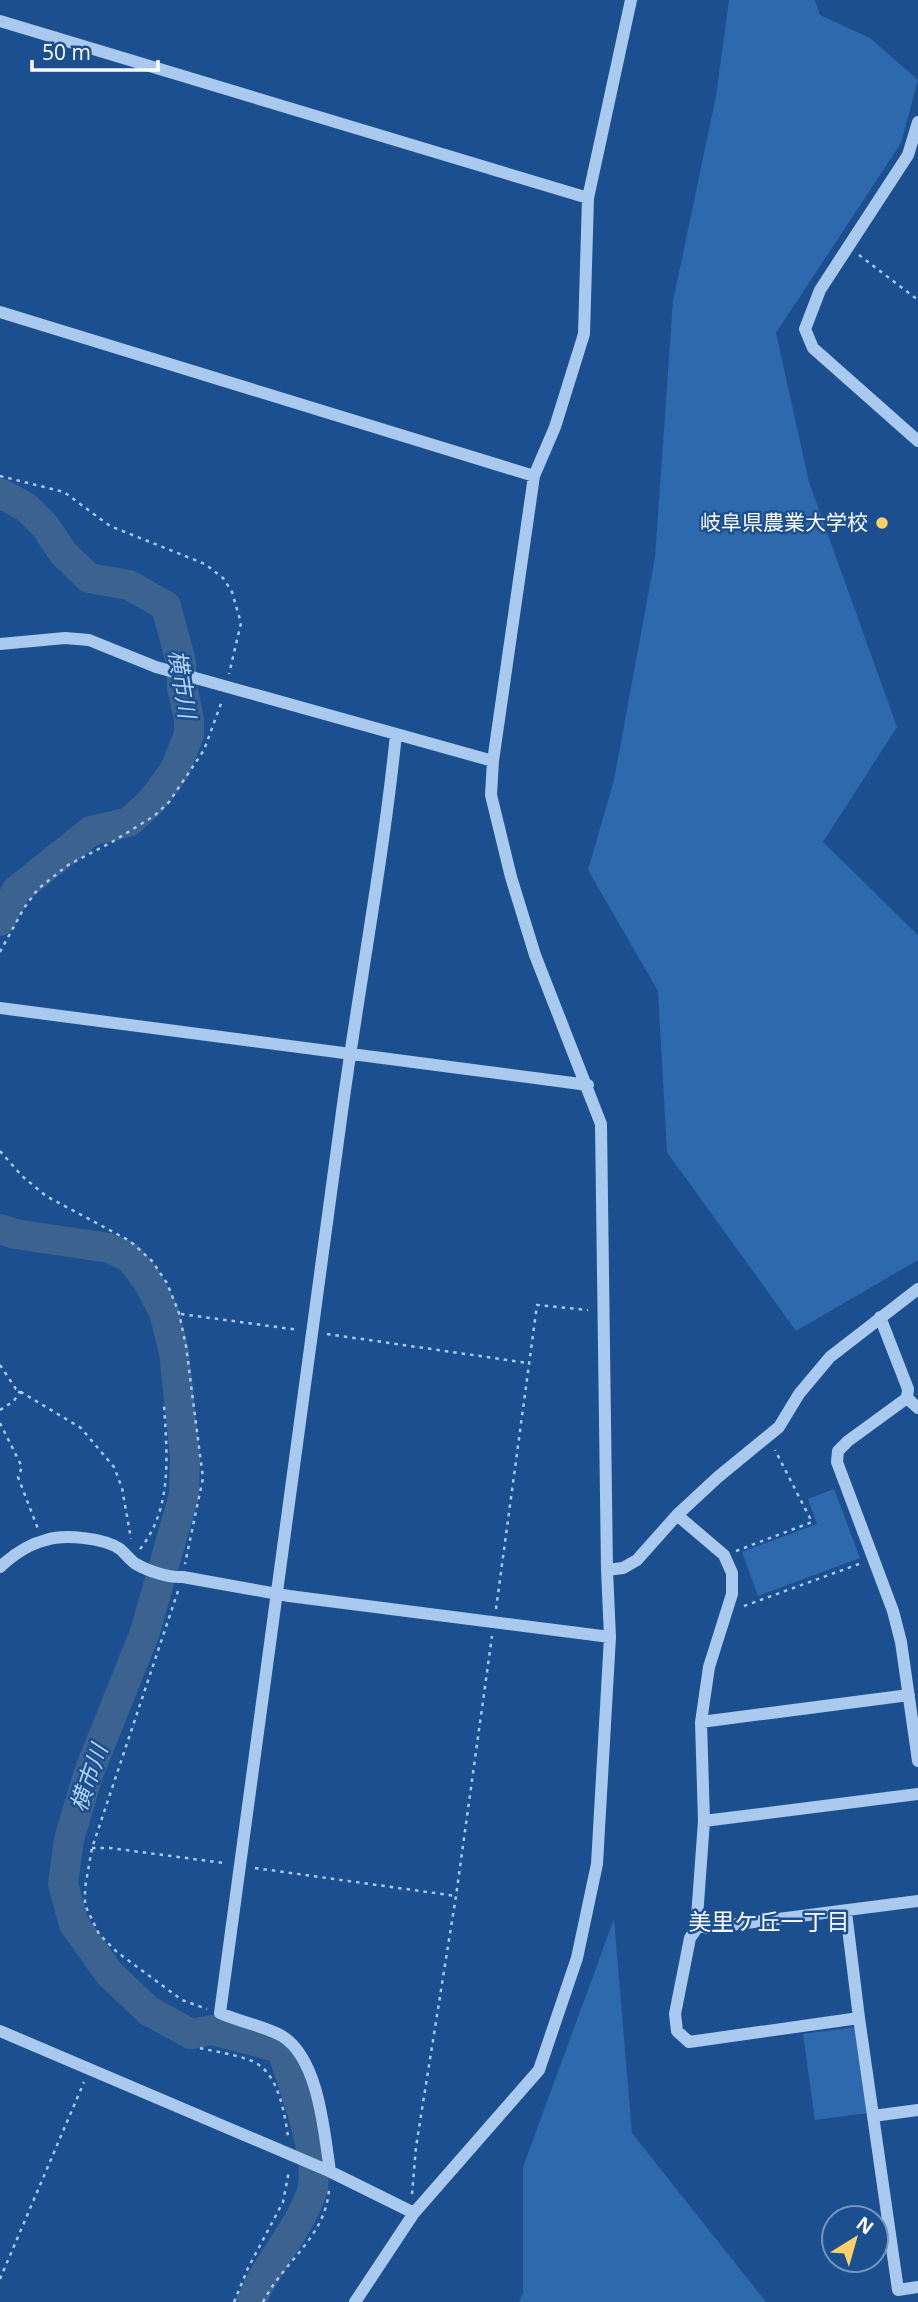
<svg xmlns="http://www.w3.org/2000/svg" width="918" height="2302" viewBox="0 0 918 2302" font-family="'Open Sans','Noto Sans JP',sans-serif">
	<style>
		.green { fill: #2e69ad }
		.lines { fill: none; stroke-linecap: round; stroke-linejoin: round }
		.river { stroke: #3c6290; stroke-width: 30 }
		.path { stroke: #a9c9ee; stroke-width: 2.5; stroke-dasharray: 3.5 5; stroke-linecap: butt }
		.minor { stroke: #a9c9ee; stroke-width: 12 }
		.poi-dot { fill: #ffd166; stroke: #1b4f8f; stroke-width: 2.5 }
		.labels { text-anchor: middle; stroke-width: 5; stroke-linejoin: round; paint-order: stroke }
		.poi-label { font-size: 21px; fill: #fff; stroke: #1b4f8f; text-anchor: end }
		.water-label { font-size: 23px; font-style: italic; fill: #b5d3f5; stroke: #1b4f8f }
		.neighbourhood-label { font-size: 23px; fill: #fff; stroke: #1b4f8f }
	</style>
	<rect width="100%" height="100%" fill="#1b4f8f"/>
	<path class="green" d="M 729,0 L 815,0 L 820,15 L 870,38 L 918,80 L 901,143 L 776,333 L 809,482 L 897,727 L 823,842 L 918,935 L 918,1260 L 796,1331 L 667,1152 L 658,991 L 588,870 L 614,780 L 655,557 L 673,301 L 716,96 Z
		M 834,1489 L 860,1558 L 758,1596 L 742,1552 L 817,1524 L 808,1499 Z
		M 614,1919 L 632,2133 L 766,2302 L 519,2302 L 523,2293 L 523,2167 Z
		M 855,2027 L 868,2113 L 815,2120 L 803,2034 Z"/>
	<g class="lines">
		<path class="river" d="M 0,493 L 26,507 L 45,526 L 63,553 L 89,578 L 129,585 L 166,606 L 181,662 L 182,687 L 189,719 L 189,734 L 175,770 L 151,802 L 129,822 L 91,831 L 17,890 L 0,921
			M 0,1229 L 15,1234 L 109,1248 L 129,1257 L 146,1278 L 164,1312 L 174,1352 L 185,1457 L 184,1495 L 145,1632 L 89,1772 L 69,1839 L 63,1884 L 74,1924 L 109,1973 L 149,2011 L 191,2034 L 212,2030 L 281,2048 C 292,2081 323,2162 311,2194 C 297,2233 266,2264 251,2302"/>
		<path class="path" d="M 859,255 L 918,300
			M 0,476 L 64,492 L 110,526 L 205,564 L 223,578 L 232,592 L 241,623 L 229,674
			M 0,952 L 24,908 L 38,889 L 68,865 L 112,842 L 154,816 L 169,802 L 204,750 L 222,701
			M 0,1151 L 22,1176 L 46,1196 L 130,1241 L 152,1261 L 167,1283 L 179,1313 L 186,1346 L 203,1478 L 185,1564
			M 181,1314 L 299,1330
			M 327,1334 L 528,1363
			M 0,1365 L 16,1389 L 81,1428 L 114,1467 L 122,1488 L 131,1539
			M 0,1410 L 14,1401 L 20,1391
			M 0,1423 L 22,1467 L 18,1477 L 38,1529
			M 140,1549 C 173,1508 167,1454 164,1405
			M 736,1551 L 812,1522 L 775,1450
			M 178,1591 L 92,1848 L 85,1888 L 85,1905 L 99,1934 L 117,1952 L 182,2000 L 207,2009
			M 744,1606 L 859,1564
			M 496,1609 L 537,1305 L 588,1310
			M 92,1848 L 110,1848 L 224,1863
			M 255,1868 L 456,1896
			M 200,2048 C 216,2052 234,2054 249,2060 C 278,2069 284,2111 288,2136
			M 412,2194 L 416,2147 L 456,1896 L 492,1636
			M 0,2279 L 84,2082
			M 234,2302 L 248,2268 L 283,2202 L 289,2171
			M 263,2302 C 283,2262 326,2237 329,2189"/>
		<path class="minor" d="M 0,21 L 588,198
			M 918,122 L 908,155 L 820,290 L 805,329 L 813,348 L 918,441
			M 0,312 L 534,476
			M 0,644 L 65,638 L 89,640 L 156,667 L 493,761
			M 0,1008 L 588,1085
			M 880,1317 L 908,1389 L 907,1398 L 848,1441 L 838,1451 L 837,1462 L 893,1611 L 901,1642 L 918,1761
			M 907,1398 L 918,1408
			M 677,1515 L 724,1555 L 732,1573 L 732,1594 L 709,1667 L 701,1722 L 704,1821 L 697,1917 L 699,1925 L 690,1938 L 675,2014 L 677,2031 L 689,2042 L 859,2018
			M 0,1567 C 13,1555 29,1544 46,1540 C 65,1534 104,1538 120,1549 C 126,1554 130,1560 136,1564 C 148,1571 169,1578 183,1577 L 289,1596 L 610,1637
			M 607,1570 L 623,1568 L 637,1560 L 677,1515 L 718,1477 L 779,1427 L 799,1394 L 830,1357 L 918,1289
			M 701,1722 L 909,1695
			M 704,1821 L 918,1794
			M 846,1912 L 859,2018 L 898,2290 L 918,2287
			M 699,1925 L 707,1928 L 918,1901
			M 0,2031 L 329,2171 L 414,2213
			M 873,2116 L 918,2110
			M 330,2171 C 324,2132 319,2059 282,2036 C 264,2026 240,2022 220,2013 C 259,1715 300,1417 341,1119 C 358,991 383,863 396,734
			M 355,2302 L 414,2213 L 539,2070 L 577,1958 L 597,1864 L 610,1637 L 607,1570 L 601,1124 L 535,955 L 511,877 L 491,795 L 493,761 L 534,476 L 555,427 L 584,334 L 588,198 L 631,0"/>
	</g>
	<circle class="poi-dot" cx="882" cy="523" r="7"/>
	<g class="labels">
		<g class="poi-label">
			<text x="868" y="530">岐阜県農業大学校</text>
		</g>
		<g class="water-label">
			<text transform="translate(182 684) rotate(81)" y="8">横市川</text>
			<text transform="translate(89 1778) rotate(-71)" y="8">横市川</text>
		</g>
		<g class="neighbourhood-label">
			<text x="769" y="1930">美里ケ丘一丁目</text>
		</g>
	</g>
	<g transform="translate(855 2239) rotate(37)"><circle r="33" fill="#1b4f8f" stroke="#7695bc" stroke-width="2"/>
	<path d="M0-5L12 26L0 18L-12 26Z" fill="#ffd166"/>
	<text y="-10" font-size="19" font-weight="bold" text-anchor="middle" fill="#ffffff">N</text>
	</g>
	<path d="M32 60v10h126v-10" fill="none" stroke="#ffffff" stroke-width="3.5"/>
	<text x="42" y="60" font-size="21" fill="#ffffff" stroke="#1b4f8f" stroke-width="5" paint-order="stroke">50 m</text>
</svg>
